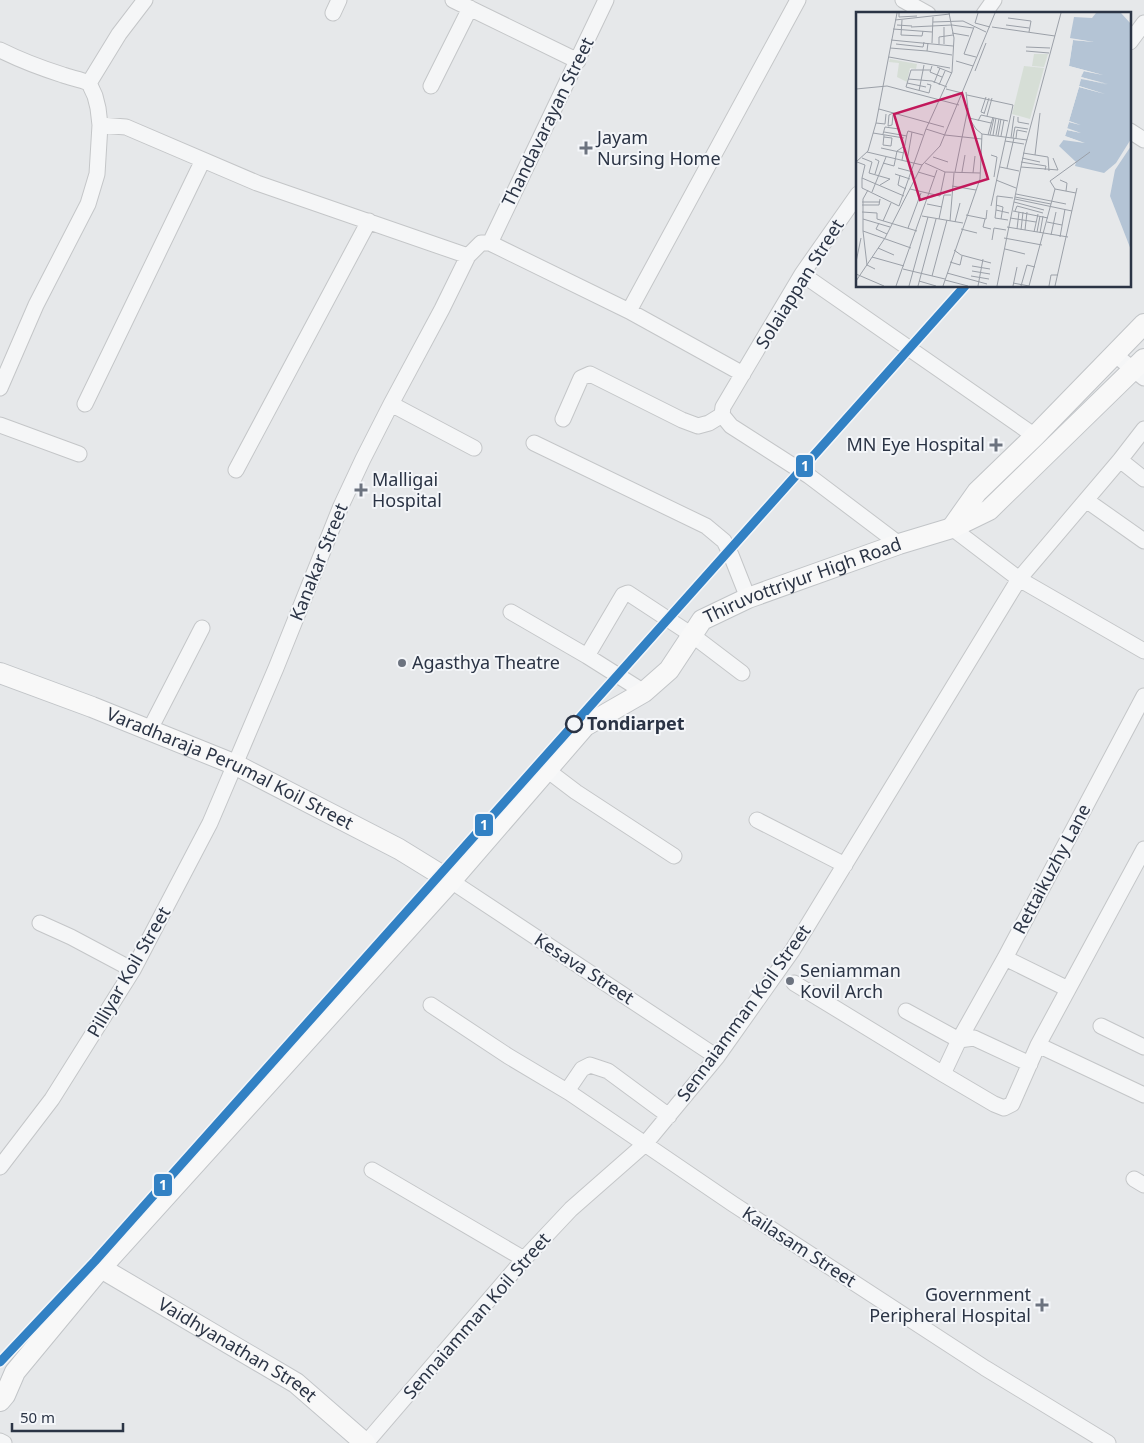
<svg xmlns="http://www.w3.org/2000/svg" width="1144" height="1443" viewBox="0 0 1144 1443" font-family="'Noto Sans',sans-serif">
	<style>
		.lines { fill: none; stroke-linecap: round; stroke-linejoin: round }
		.minor-casing { stroke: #c4c6c8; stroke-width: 17 }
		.major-casing { stroke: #c2c5c8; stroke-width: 22 }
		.minor { stroke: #f5f6f7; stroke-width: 15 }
		.major { stroke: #f8f8f8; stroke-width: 20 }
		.metro-1-casing { stroke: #f4f6f9; stroke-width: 12 }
		.metro-1 { stroke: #3281c4; stroke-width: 9 }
		.poi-dot { fill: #6c737f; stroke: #f4f6f9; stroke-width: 2 }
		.stop-dot { fill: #f4f6f9; stroke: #2b3445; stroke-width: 2.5 }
		.labels { text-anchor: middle; stroke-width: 4; stroke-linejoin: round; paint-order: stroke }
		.street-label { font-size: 18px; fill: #2b3445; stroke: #f4f6f9 }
		.poi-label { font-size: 18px; fill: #2b3445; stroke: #f4f6f9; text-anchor: start }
		.stop-label { font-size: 18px; font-weight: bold; fill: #2b3445; stroke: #f4f6f9; text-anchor: start }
		.inset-road { fill: none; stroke: #9ba0a8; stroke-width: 1 }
		.view { fill: #c2185b; fill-opacity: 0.15; stroke: #c2185b; stroke-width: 2.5 }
		.inset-edge { fill: none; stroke: #2b3445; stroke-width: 2.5 }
		.line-badge { stroke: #f4f6f9; stroke-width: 2 }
		.badge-label { font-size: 14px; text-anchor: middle; font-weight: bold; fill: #fff }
	</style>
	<rect width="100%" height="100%" fill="#e6e8ea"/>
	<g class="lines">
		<defs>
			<path id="minor" d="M 453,0 L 578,61
				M 903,0 L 928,14
				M 333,13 L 339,0
				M 984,14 L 994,0
				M 1130,42 L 1144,23
				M 0,50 C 20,60 41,68 63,75 C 71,78 80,79 89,83
				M 431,86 L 470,8
				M 100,125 L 126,127 L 257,183 L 468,256
				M 1130,131 L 1144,140
				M 858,194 L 802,274 L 723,407 L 722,415 L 731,426 L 809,476 L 899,544
				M 490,243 L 606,0
				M 802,274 L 1035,436
				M 629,311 L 798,0
				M 1114,354 L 1144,378
				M 0,388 L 36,305 L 88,204 L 97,174 L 100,125 L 98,108 L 95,96 L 89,83 L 119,34 L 145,0
				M 85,404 L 203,160
				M 391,404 L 474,448
				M 563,419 L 581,378 L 590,374 L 682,420 L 698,426 L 709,423 L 722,415
				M 0,425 L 79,454
				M 534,443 L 706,526 L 724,541 L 731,555 L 748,598
				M 1120,460 L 1144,479
				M 236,470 L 369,221
				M 1086,500 L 1144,541
				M 952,528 L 1019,579 L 1144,651
				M 511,612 L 587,656 L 644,692
				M 587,656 L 623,595 L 628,593 L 692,635 L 742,673
				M 149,731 L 202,628
				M 547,770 L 576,792 L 674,856
				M 757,820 L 845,865
				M 451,881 L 717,1057
				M 40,923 L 71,937 L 133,970
				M 1005,958 L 1068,989
				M 794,983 L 943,1074 L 994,1104 L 1004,1108 L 1012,1104 L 1038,1045 L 1144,849
				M 431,1005 L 508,1056 L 570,1093 L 733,1204 L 985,1368 L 1108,1443
				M 906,1011 L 959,1040 L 974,1038 L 1030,1064
				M 1101,1026 L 1144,1047
				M 1038,1045 L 1144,1095
				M 943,1074 L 959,1040 L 1005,958 L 1144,696
				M 567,1091 L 582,1069 L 590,1065 L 608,1071 L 669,1116
				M 0,1167 L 52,1099 L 133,970 L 210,823 L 276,668 L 341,506 L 363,459 L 391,404 L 442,309 L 468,256 L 481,243 L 490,243 L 629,311 L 743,374
				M 372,1170 L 524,1259
				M 1134,1179 L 1144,1185
				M 0,1441 L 4,1443
				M 366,1443 L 524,1259 L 571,1209 L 645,1144 L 717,1057 L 792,951 L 1019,579 L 1120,460 L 1144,429"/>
			<g id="major">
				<path d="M 953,526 L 977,492 L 1035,436 L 1144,324"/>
				<path id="s1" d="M 0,673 L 92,707 L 236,765 L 399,849 L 451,881"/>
				<path id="s2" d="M 101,1268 L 296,1383 L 365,1443"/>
				<path id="s3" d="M 0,1401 L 5,1395 L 15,1372 L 101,1268 L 451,881 L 585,726 L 644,692 L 669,670 L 702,620 L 748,598 L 899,544 L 952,528 L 989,510 L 1144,359"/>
			</g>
		</defs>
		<use href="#minor" class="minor-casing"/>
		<use href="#major" class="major-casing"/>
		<use href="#minor" class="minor"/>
		<use href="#major" class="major"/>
		<defs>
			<path id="metro-1" d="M 0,1362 L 95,1261 L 965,286"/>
		</defs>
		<use href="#metro-1" class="metro-1-casing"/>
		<use href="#metro-1" class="metro-1"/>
	</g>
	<g class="poi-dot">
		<path d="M583.5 140.5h5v5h5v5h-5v5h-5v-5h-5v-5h5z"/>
		<path d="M993.5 437.5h5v5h5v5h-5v5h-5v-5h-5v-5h5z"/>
		<path d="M358.5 482.5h5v5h5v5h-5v5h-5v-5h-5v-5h5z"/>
		<circle cx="402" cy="663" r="5"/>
		<circle cx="790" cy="981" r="5"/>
		<path d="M1039.5 1297.5h5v5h5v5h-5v5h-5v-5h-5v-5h5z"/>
	</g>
	<circle class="stop-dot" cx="574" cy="724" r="8"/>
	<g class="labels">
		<g class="street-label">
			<text transform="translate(548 122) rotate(-64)" y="6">Thandavarayan Street</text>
			<text transform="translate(800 284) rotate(-58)" y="6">Solaiappan Street</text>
			<text transform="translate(319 562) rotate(-68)" y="6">Kanakar Street</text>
			<text dy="6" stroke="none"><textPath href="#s3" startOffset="1164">Thiruvottriyur High Road</textPath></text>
			<text dy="6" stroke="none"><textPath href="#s1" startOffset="249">Varadharaja Perumal Koil Street</textPath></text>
			<text transform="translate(1052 869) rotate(-62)" y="6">Rettaikuzhy Lane</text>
			<text transform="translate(584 969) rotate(33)" y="6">Kesava Street</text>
			<text transform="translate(129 972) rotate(-60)" y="6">Pilliyar Koil Street</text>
			<text transform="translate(744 1013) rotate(-54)" y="6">Sennaiamman Koil Street</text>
			<text transform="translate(799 1247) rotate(33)" y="6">Kailasam Street</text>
			<text transform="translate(477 1316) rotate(-49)" y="6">Sennaiamman Koil Street</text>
			<text dy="6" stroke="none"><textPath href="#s2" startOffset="159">Vaidhyanathan Street</textPath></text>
		</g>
		<g class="poi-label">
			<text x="597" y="144">Jayam<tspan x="597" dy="21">Nursing Home</tspan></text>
			<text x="985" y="451" text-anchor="end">MN Eye Hospital</text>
			<text x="372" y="486">Malligai<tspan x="372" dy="21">Hospital</tspan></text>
			<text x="412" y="669">Agasthya Theatre</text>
			<text x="800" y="977">Seniamman<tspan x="800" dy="21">Kovil Arch</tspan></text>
			<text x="1031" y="1301" text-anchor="end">Government<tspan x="1031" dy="21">Peripheral Hospital</tspan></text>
		</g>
		<g class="stop-label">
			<text x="587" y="730">Tondiarpet</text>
		</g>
	</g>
	<g transform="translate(856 12)">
		<rect width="275" height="275" fill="#e6e8ea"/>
		<path d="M 178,42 L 192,42 L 188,55 L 176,54 ZM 34,47 L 61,52 L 60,57 L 54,56 L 51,70 L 41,65 L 43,51 L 33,50 ZM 168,54 L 188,56 L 174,107 L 156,102 Z" fill="#d6ded6"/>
		<path d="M 240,1 L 265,1 L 275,12 L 275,127 L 260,151 L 248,161 L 219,154 L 220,150 L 203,134 L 209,126 L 228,131 L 209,124 L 211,118 L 225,121 L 211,117 L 213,110 L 224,113 L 213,109 L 223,75 L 249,82 L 223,74 L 225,66 L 252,73 L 225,65 L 227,59 L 247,63 L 213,54 L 217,28 L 238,30 L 214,26 L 218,5 L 236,6 ZM 275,134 L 275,238 L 254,184 L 259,158 Z" fill="#b4c4d5"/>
		<path d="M 216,27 L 238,30 L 217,28 L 213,54 L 247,63 L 228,59 L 225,65 L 252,72 L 225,67 L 223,74 L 249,82 L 223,75 L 213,109 L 225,113 L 213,110 L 211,116 L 225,121 L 211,118 L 209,124 L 229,131 L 207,128 L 226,61 L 212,56 Z" fill="#e6e8ea"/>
		<path class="inset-road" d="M 43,1 L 43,5 L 61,4M 122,1 L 119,11 L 134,15M 152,6 L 175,9 L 173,20M 39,8 L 94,2M 46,8 L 45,23 L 66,24 L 67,19M 77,10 L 107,9 L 130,20M 41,13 L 56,14M 96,13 L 117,16M 150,13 L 173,16M 55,15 L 96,13M 88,15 L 88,32M 118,15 L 108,42 L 120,45M 136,15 L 199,24M 37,17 L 76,20M 96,21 L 113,24M 35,28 L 97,34M 76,31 L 77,5M 40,32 L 67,35 L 68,30M 83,32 L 83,25 L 97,23M 170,35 L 194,36M 34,36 L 71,39 L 72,31M 71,39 L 96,43M 170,39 L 193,41M 33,45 L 94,56M 100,49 L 117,54M 76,54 L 74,60 L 86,65M 81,55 L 96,61M 119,59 L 130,31M 52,67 L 76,69 L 91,75M 51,71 L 70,75M 78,71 L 84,56M 71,72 L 75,73 L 73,81 L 50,75 L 55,58 L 74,58M 83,73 L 89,59M 0,77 L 31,74 L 103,93M 90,77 L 106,81M 63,79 L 68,53M 110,80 L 113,106 L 120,117 L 126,122 L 171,128M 111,83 L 157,93 L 135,194M 23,97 L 88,115M 128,101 L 125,100 L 130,85M 128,102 L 133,86M 37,103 L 36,113 L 32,114 L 33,103 L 37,101M 131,104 L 136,86M 162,105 L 162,110 L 173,112M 113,106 L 135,111M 122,109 L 125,103 L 152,109M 20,111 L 29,112 L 30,102M 70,117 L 89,123M 28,120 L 51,124M 17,121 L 48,126M 27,122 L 29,115 L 43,117M 51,122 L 52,119 L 67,123M 89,123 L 126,127M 132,123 L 137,105M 134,123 L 138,106M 137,123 L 140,106M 140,123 L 143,107M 142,124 L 145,107M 145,124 L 148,108M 28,125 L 36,126 L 35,134 L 27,133 L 28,123M 155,126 L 158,104M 157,126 L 159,115 L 172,117M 160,126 L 161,118 L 171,120M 149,129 L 168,132M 25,136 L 48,141M 11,140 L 66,153M 167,141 L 192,145 L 193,159M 135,143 L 141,145 L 138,165M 179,143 L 184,101M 77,145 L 92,150M 6,146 L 16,150 L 13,161 L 34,167 L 24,173M 166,146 L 184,150M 19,147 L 23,149 L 19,162M 46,148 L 51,122M 51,149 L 56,120M 0,150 L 12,139 L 20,111 L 41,1M 1,150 L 9,153 L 6,166M 165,150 L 190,154 L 189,158M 27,151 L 38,154 L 41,139 L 47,135M 69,151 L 89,160 L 124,161M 144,155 L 163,159M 165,155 L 202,158 L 197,146M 42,156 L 57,160M 151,156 L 158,126M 62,160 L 79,165M 99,160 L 112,96M 106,160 L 109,143M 117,161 L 119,144M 39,162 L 54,167M 44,163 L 42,173 L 50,177M 140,168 L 160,176M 204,168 L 211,171 L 210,179M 6,169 L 6,176 L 43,194M 6,169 L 6,166 L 48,184M 96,174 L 120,178M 54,177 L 84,184 L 89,160M 199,177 L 220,181M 12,178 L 7,187 L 7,219 L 11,253 L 19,257M 16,180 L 30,145M 160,182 L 210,192M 159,185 L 195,192M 159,187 L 216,199M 6,190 L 24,190M 158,190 L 188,198M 71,192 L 86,195M 6,193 L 23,193 L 24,187M 140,193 L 147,195 L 145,207M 43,194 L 70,117 L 96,60 L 98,26 L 93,1M 140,198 L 139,206 L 152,208M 157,199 L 192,206M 159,199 L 161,194 L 187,201M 6,200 L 21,201 L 21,207 L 61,219M 153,201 L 140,198 L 141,184 L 157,186M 110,203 L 130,207 L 131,198M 66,204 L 107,211M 154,206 L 180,210M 7,207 L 34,215M 83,207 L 88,183 L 95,183M 129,207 L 127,215 L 135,217M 27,209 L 35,191M 94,209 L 98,161M 99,210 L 104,191M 191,210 L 206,213M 23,211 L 20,217 L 31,222M 151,215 L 212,225M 52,216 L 65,181M 105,217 L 121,221M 161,217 L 163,200M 165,218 L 167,200M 169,218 L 171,200M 7,219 L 55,236M 178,220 L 182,202M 181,220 L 184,204M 184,221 L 187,204M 195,223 L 200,200M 204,225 L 209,197M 148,226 L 186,233M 136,228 L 138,216 L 150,218M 22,236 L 38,243M 149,237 L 169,242M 98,238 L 105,243 L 135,251M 16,245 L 48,254M 0,250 L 5,226M 94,250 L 104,253 L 106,244M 116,254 L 134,257M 47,257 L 89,267M 116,259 L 134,262M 91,261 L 131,272M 0,262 L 28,274M 76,264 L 91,208M 115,264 L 133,267M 89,268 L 112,274M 0,269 L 29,226 L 66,153 L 84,134 L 139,1M 63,269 L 80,274M 157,271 L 173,274M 40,274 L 81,158M 53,274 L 72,205M 62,274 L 80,207M 87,274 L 124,167 L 126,122M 122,274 L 127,247M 141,274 L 169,135 L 205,1M 157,274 L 161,255M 165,274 L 171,253 L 179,255M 173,274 L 199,177 L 194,169 L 234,140M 193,274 L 195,263 L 202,263M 199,274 L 221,176"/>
		<path class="view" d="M 106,81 L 132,167 L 64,188 L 38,102 Z"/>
		<rect width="275" height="275" class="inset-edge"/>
	</g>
	<g class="line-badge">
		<rect x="795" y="454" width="19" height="24" rx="5" fill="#3281c4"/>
		<rect x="474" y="813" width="20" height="24" rx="5" fill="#3281c4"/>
		<rect x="153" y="1173" width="20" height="24" rx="5" fill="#3281c4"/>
	</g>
	<g class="badge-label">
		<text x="805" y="471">1</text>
		<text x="484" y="830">1</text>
		<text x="163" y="1190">1</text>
	</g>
	<path d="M12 1423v8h111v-8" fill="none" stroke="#2b3445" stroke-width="2.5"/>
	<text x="20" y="1423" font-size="15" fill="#2b3445" stroke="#f4f6f9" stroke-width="4" paint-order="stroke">50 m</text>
</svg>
